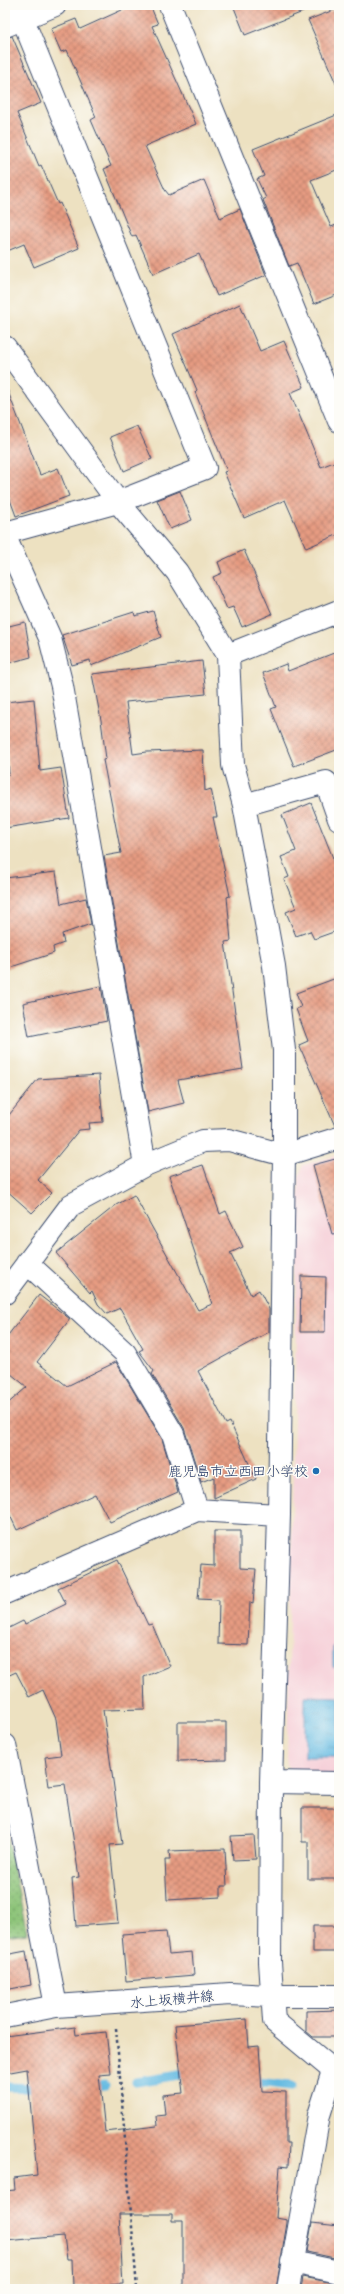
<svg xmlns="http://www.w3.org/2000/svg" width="344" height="2294" viewBox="0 0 344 2294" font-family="'Gochi Hand','Klee One',sans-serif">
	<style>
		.built { fill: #f6cfd8 }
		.park { fill: url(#park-dots); stroke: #53796a }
		.water { fill: url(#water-ripples); stroke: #4075a0 }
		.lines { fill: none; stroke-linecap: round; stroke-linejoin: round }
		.stream { stroke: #66bbe2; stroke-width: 9 }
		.building { fill: url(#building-cross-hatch) }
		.minor-casing { stroke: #3a4a6d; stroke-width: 24 }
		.tertiary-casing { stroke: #3a4a6d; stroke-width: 24 }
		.path { stroke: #3a4a6d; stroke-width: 2.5; stroke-dasharray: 3 3; stroke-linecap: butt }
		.minor { stroke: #fff; stroke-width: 22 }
		.tertiary { stroke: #fff; stroke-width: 22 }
		.poi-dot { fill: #1f6fb2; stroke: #fdfcf7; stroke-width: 1.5 }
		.labels { text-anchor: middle; stroke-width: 3; stroke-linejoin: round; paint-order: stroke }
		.poi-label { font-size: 14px; fill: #1b2f5e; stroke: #fdfcf7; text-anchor: end }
		.street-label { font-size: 14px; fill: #1b2f5e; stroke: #fdfcf7 }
	</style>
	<defs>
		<pattern id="park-dots" width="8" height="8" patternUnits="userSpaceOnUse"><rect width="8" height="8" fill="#8bc377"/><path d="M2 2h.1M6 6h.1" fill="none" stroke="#719f65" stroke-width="1.8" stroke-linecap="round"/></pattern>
		<pattern id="water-ripples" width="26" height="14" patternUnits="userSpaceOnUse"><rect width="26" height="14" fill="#66bbe2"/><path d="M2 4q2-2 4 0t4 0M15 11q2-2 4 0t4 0" fill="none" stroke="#5398ba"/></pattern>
		<pattern id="building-cross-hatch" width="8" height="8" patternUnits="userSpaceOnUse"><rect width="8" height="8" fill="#e69b81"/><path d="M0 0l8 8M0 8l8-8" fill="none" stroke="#ba7f6d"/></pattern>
	</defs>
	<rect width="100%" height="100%" fill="#fdfcf7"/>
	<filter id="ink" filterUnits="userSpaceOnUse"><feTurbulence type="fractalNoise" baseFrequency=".025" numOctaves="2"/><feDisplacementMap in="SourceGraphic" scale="8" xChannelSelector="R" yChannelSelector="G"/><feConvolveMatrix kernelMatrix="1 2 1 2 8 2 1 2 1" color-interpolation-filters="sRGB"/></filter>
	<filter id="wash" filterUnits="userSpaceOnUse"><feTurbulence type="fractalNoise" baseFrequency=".012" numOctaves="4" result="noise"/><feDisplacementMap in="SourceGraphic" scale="16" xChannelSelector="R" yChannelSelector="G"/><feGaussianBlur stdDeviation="0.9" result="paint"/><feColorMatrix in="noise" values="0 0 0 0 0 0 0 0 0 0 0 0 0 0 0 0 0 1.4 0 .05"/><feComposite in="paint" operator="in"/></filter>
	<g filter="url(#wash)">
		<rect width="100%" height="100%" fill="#ede1c1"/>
		<path class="built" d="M 339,1155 L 339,1777 L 296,1776 L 287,1766 L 299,1177 L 303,1165 Z"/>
		<path class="park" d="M 5,1828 L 27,1933 L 5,1936 Z"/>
		<path class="water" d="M 333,1646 L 339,1646 L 339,1667 L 333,1667 Z
			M 305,1696 L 339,1697 L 339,1757 L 305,1757 Z"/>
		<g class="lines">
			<path class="stream" d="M 250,2081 L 291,2086
				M 136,2082 L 185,2074 L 192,2074
				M 5,2087 L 40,2088
				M 88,2087 L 105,2085"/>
		</g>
		<g id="blocks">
			<path class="building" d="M 133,5 L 150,5 L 158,24 L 152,26 L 196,124 L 145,146 L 165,190 L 169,195 L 204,180 L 220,218 L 240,209 L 266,275 L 217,296 L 199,254 L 153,274 L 136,235 L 132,237 L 104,169 L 111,166 L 91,120 L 96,117 L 67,50 L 61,52 L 51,29 L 76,19 L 80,29 Z
				M 233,5 L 317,5 L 318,6 L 245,35 Z
				M 339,8 L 339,88 L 338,88 L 308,20 Z
				M 12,36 L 41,103 L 17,113 L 39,166 L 41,165 L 58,204 L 60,203 L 79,248 L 34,267 L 24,244 L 5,252 L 5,38 Z
				M 339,114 L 339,169 L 311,180 L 331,227 L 339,224 L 339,294 L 314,304 L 297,263 L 289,266 L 263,200 L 266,198 L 257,179 L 264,176 L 253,149 Z
				M 240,304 L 260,351 L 284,341 L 304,387 L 290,393 L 321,467 L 339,460 L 339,534 L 306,548 L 285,500 L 244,518 L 224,472 L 227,471 L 195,392 L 197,390 L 173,334 Z
				M 5,389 L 7,389 L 40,475 L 58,468 L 69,496 L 16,516 L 5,486 Z
				M 137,426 L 152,459 L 124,471 L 110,437 Z
				M 180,491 L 192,520 L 170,529 L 157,500 Z
				M 244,550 L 272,614 L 242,627 L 233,607 L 227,609 L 213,577 L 222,573 L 218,562 Z
				M 153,611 L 161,637 L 91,666 L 90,660 L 72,665 L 62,635 L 134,612 L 135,616 Z
				M 25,622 L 31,657 L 5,664 L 5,627 Z
				M 339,651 L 339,749 L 294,766 L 271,709 L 276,707 L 263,673 L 286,664 L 288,671 Z
				M 202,661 L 206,694 L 126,702 L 133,754 L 147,752 L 203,750 L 205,791 L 211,789 L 217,817 L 213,817 L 230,896 L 227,897 L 231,941 L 225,942 L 243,1069 L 178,1080 L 184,1103 L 148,1112 L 104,856 L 121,853 L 103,760 L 106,759 L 101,720 L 92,674 Z
				M 34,699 L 40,771 L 61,768 L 69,818 L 5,828 L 5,774 L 9,774 L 5,731 L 5,702 Z
				M 311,803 L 339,873 L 339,930 L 314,939 L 310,931 L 296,936 L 286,912 L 296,908 L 284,879 L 289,877 L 281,857 L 296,851 L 282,815 Z
				M 56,872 L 61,904 L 86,898 L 91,924 L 62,934 L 64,943 L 53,947 L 54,953 L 5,969 L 5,878 Z
				M 339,977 L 339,1126 L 335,1126 L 299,1045 L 308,1041 L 296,1009 L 301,1007 L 296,993 Z
				M 101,986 L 107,1021 L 29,1037 L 23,1003 Z
				M 99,1075 L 103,1122 L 89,1123 L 90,1129 L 79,1130 L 38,1180 L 52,1193 L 32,1213 L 5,1189 L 5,1120 L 38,1079 Z
				M 339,1158 L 339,1233 L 332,1234 L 313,1165 Z
				M 203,1165 L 220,1214 L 226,1211 L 243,1247 L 230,1253 L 251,1295 L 259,1290 L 269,1309 L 269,1332 L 198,1371 L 226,1424 L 230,1422 L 256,1479 L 214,1498 L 214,1477 L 201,1482 L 184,1428 L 152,1374 L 154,1371 L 139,1351 L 143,1349 L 120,1308 L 107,1314 L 98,1304 L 92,1291 L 90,1293 L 56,1253 L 116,1205 L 134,1195 L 198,1310 L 212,1304 L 169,1176 Z
				M 301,1276 L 326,1277 L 325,1332 L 300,1332 Z
				M 39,1295 L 70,1319 L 37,1362 L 67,1386 L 116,1362 L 162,1439 L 178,1492 L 110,1522 L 95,1494 L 17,1530 L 5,1505 L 5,1406 L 27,1387 L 5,1369 L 5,1339 Z
				M 214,1531 L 240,1531 L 240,1568 L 256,1569 L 253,1603 L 250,1602 L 248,1645 L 218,1644 L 219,1600 L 198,1599 L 201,1565 L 214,1566 Z
				M 117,1560 L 148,1625 L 152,1624 L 170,1666 L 144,1677 L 145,1709 L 103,1710 L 122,1844 L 110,1845 L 118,1923 L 76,1926 L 72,1878 L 79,1877 L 65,1784 L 49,1786 L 45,1757 L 61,1755 L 56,1719 L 43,1690 L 29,1697 L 16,1672 L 5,1677 L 5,1630 L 23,1621 L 25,1624 L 66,1604 L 58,1588 Z
				M 178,1722 L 226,1722 L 226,1760 L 178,1761 Z
				M 302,1808 L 337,1808 L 339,1879 L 308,1879 L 308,1842 L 302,1842 Z
				M 254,1835 L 256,1859 L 233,1860 L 231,1836 Z
				M 225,1849 L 227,1886 L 221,1886 L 221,1897 L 167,1900 L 165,1860 L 170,1860 L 169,1851 Z
				M 313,1926 L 339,1926 L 339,1952 L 313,1952 Z
				M 166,1931 L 169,1954 L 192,1952 L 194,1975 L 126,1981 L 122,1934 Z
				M 26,1951 L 31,1985 L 5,1990 L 5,1955 Z
				M 339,2010 L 339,2037 L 313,2037 L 306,2031 L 306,2011 Z
				M 247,2019 L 249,2047 L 259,2046 L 262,2091 L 286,2092 L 286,2143 L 289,2143 L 288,2167 L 280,2166 L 276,2218 L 287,2220 L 287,2223 L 276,2289 L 183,2289 L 183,2221 L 172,2221 L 172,2214 L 119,2214 L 123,2284 L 73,2287 L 72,2259 L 67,2259 L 64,2236 L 5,2241 L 5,2191 L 15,2190 L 14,2178 L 37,2175 L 27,2069 L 5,2073 L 5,2036 L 75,2027 L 76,2035 L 106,2032 L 111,2074 L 99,2075 L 105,2132 L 157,2126 L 156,2116 L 165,2115 L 163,2095 L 183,2093 L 175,2025 Z
				M 312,2223 L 339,2226 L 339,2259 L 307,2252 Z
				M 303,2277 L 339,2284 L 339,2289 L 301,2289 Z"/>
		</g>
	</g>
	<g filter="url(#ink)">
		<use href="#blocks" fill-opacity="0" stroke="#3a4a6d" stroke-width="1"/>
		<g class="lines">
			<defs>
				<path id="minor" d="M 170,5 L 339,421
					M 5,26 L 55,5
					M 5,347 L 118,502 L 177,572 L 228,655 L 233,765 L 244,805 L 274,966 L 284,1050 L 284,1155 L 229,1140 L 203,1141 L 145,1165 L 71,1205 L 5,1293
					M 5,533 L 118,502 L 205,468 L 17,5
					M 5,537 L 50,638 L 62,686 L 145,1165
					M 228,655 L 339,611
					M 244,805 L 326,782 L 339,819
					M 339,1138 L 284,1155 L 279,1515 L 271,1782 L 270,1962 L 274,2021 L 339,2075
					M 27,1263 L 125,1353 L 173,1434 L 197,1510
					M 5,1593 L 197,1510 L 279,1515
					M 5,1745 L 56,2006
					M 271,1782 L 339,1783
					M 5,2016 L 56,2006 L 230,1994 L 271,1996
					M 292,2262 L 339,2272
					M 288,2289 L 319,2115 L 333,2071"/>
				<path id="tertiary" d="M 271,1996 L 339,1996"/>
			</defs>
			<use href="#minor" class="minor-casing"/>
			<use href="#tertiary" class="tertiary-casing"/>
			<path class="path" d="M 116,2028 L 137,2289"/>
			<use href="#minor" class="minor"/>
			<use href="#tertiary" class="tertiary"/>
		</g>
	</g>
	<circle class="poi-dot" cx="316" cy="1471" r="4"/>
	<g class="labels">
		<g class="poi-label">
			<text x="308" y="1476">鹿児島市立西田小学校</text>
		</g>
		<g class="street-label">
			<text transform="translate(172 1999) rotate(-5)" y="5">水上坂横井線</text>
		</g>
	</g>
	<rect width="344" height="2294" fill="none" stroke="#fdfcf7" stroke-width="20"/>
</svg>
